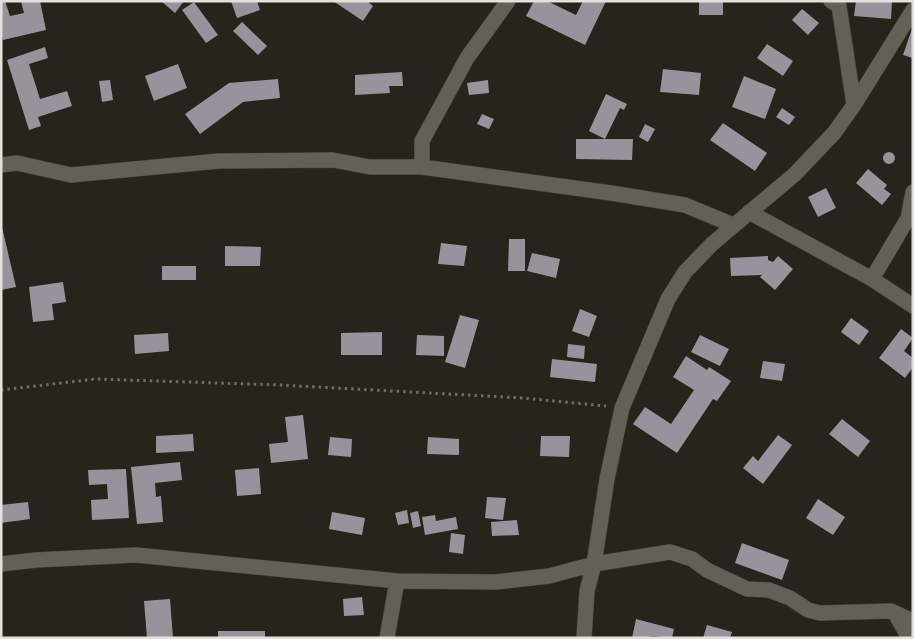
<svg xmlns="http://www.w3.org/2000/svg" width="914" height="639" viewBox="0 0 914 639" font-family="Inter,sans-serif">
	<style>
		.building { fill: #97939d }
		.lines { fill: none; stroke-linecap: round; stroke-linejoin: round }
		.minor-casing { stroke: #424039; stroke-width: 16 }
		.path { stroke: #6e6d65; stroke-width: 3; stroke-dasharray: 2.5 4; stroke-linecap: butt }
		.minor { stroke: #636057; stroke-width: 15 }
	</style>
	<rect width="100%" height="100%" fill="#26241b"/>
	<path class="building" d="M 1,1 L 5,1 L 10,16 L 24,13 L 21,1 L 40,1 L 46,30 L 3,40 L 1,34 Z
		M 161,1 L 184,1 L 175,13 Z
		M 231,1 L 257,1 L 260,10 L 237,18 Z
		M 333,1 L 367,1 L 373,6 L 363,21 Z
		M 534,1 L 547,1 L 576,15 L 583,1 L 606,1 L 585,45 L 526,16 Z
		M 699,1 L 723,1 L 723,15 L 699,15 Z
		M 856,1 L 892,1 L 891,19 L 854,16 Z
		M 194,2 L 218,35 L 206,43 L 182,10 Z
		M 802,9 L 819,23 L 808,35 L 792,20 Z
		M 242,22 L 267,46 L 258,55 L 233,31 Z
		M 913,26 L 913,58 L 903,55 Z
		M 767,44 L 793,61 L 783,76 L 757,58 Z
		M 45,47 L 48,58 L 29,64 L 40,99 L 67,91 L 72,106 L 38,117 L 41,126 L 29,130 L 7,60 Z
		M 178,64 L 187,88 L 154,101 L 145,76 Z
		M 663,69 L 701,73 L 699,95 L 660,92 Z
		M 402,72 L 403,86 L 389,86 L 390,93 L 355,95 L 355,75 Z
		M 744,76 L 776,89 L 765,119 L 732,107 Z
		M 278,79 L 280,98 L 243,102 L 200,134 L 185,114 L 229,83 Z
		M 110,80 L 113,100 L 102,102 L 99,81 Z
		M 488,80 L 489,93 L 469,95 L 467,83 Z
		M 606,94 L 627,104 L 624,110 L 620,108 L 605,139 L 589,131 Z
		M 782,108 L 795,117 L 789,125 L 776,117 Z
		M 482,114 L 494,119 L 489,129 L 477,124 Z
		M 723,123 L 767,153 L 755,171 L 710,140 Z
		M 645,124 L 655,129 L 648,142 L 639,137 Z
		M 576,139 L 633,139 L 632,160 L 576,159 Z
		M883 158a6 6 0 1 1 12 0a6 6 0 1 1-12 0Z
		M 868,169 L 887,185 L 884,189 L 891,194 L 882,205 L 856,183 Z
		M 826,188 L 836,208 L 818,217 L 808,197 Z
		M 2,227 L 16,287 L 1,290 L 1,228 Z
		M 509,239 L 525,239 L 525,271 L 508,271 Z
		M 441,243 L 467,246 L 464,266 L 438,264 Z
		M 225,246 L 261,247 L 260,266 L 225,266 Z
		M 532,253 L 560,259 L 556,278 L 527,271 Z
		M 768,256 L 768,260 L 773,262 L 778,256 L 793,269 L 775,290 L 760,277 L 762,275 L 731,276 L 730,258 Z
		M 162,266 L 196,266 L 196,280 L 162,280 Z
		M 63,282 L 66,302 L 52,304 L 54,320 L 33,322 L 29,287 Z
		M 580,309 L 597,316 L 589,337 L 572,331 Z
		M 460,315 L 479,320 L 465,368 L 445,362 Z
		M 851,318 L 869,331 L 859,345 L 841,332 Z
		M 901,329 L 913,338 L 904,351 L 913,358 L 913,367 L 905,378 L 879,358 Z
		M 382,332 L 382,355 L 341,355 L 341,333 Z
		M 168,333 L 169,351 L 135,354 L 134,335 Z
		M 417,335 L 444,336 L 444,356 L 416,355 Z
		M 700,335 L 729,349 L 720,366 L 691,352 Z
		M 568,344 L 585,346 L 584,359 L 567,357 Z
		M 686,356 L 707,370 L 709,367 L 731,381 L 717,401 L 713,399 L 677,453 L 633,424 L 645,407 L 671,424 L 694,390 L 673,377 Z
		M 552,359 L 597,364 L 595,382 L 550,377 Z
		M 763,361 L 785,364 L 782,381 L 760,378 Z
		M 303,415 L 308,459 L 271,463 L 269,444 L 288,442 L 285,417 Z
		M 842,419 L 870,441 L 858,457 L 829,434 Z
		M 193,434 L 194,451 L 156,453 L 156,436 Z
		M 778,435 L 792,445 L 763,484 L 743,468 L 753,456 L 758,461 Z
		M 541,436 L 570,436 L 569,457 L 540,456 Z
		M 330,437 L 352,439 L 351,457 L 328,455 Z
		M 428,437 L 459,439 L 459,455 L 427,454 Z
		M 180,462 L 182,480 L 155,483 L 156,497 L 161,496 L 163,522 L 137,524 L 131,467 Z
		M 259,468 L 261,494 L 237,496 L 235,470 Z
		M 126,469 L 129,518 L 92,520 L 91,500 L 108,499 L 107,484 L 89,485 L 88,470 Z
		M 487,497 L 506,498 L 503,520 L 485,518 Z
		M 818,499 L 845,517 L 833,535 L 806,518 Z
		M 28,502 L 30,519 L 1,523 L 1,505 Z
		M 407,510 L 409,523 L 398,525 L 395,513 Z
		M 418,511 L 421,526 L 413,528 L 410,513 Z
		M 332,512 L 365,518 L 362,535 L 329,529 Z
		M 435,515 L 436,521 L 456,517 L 458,529 L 425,535 L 422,517 Z
		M 517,520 L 519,535 L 492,536 L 491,522 Z
		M 451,533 L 465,535 L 463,554 L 449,552 Z
		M 742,543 L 789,560 L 782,580 L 735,563 Z
		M 362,597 L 364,615 L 344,616 L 343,599 Z
		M 170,599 L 173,638 L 147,638 L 144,601 Z
		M 636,619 L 674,629 L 672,638 L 651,636 L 651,638 L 632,638 Z
		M 707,625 L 732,632 L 730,638 L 703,638 Z
		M 218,631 L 265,631 L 265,638 L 218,638 Z"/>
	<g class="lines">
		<defs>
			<path id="minor" d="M 831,1 L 839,6 L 854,105
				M 1,165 L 17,163 L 71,175 L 219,161 L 333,160 L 370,167 L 422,167 L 611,193 L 685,205 L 733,225
				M 422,167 L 422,141 L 467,58 L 508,1
				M 749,212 L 872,279 L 913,306
				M 872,279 L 908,218 L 913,192
				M 1,564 L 36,560 L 136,555 L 397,581 L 496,582 L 549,576 L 594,564 L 670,552 L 692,559 L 707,570 L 747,589 L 769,590 L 790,598 L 808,610 L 820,613 L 891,611 L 913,621
				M 895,613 L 909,638
				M 387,638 L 397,581
				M 584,638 L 587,591 L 594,564 L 607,479 L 622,408 L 668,299 L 685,272 L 712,244 L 795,174 L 834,133 L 854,105 L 913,10"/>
		</defs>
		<use href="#minor" class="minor-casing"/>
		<path class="path" d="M 1,390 L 95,379 L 280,385 L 523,398 L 606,406"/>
		<use href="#minor" class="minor"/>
	</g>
	<rect width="914" height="639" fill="none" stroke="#e2e1db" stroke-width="5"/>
</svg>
